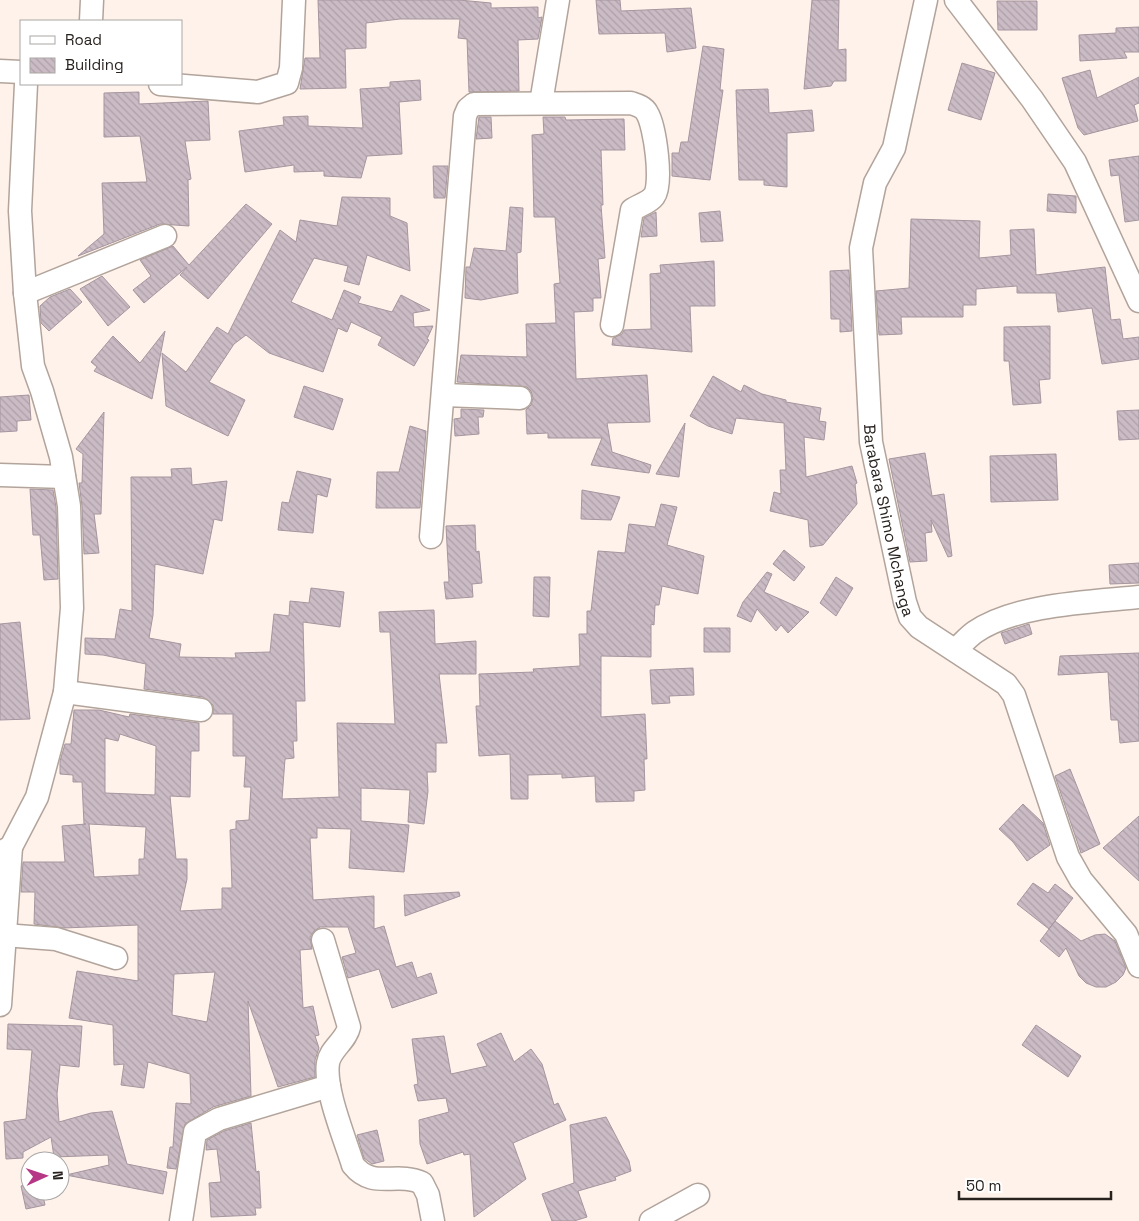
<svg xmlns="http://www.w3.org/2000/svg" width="1139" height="1221" viewBox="0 0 1139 1221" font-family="'Space Grotesk',sans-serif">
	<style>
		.building { fill: url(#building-back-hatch); stroke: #a5969f; fill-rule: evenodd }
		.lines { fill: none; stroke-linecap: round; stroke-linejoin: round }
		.minor-casing { stroke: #b2a49b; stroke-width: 25 }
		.minor { stroke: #fff; stroke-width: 22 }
		.labels { text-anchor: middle; stroke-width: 5; stroke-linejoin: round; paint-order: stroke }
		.street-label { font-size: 16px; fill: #28221f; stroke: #fff }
	</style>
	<defs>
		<pattern id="building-back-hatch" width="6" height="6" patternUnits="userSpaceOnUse" patternTransform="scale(1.25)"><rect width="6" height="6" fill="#cabbc4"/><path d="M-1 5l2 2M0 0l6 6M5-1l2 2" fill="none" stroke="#aea0a8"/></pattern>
	</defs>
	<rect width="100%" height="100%" fill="#fff2eb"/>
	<path class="building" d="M 318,0 L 459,0 L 491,3 L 491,8 L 538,7 L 538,18 L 542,17 L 538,39 L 518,40 L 519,91 L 469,92 L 467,39 L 458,38 L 460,19 L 400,19 L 366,23 L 366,48 L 345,49 L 346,88 L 300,89 L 305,58 L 320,58 Z
		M 596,0 L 620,0 L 621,11 L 691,8 L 696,48 L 667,52 L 665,33 L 599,34 Z
		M 812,0 L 839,0 L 838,50 L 846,49 L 846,81 L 834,81 L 831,86 L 804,89 Z
		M 997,1 L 1037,1 L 1037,30 L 998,30 Z
		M 1139,27 L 1139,52 L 1124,52 L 1127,58 L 1080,61 L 1079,35 L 1116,33 L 1116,28 Z
		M 703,46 L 724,49 L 720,90 L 723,90 L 710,180 L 672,176 L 672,153 L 679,153 L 681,142 L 688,142 Z
		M 962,63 L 995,73 L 981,120 L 948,110 Z
		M 1090,70 L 1097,98 L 1139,77 L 1139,103 L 1134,105 L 1138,121 L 1084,135 L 1078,128 L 1062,78 Z
		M 420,80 L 421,100 L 399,102 L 402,154 L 367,156 L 361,178 L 324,176 L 324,171 L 294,172 L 294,165 L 245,172 L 239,131 L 284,125 L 283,117 L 308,116 L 308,126 L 363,128 L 360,89 L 390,87 L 390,82 Z
		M 768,89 L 769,113 L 812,110 L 814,131 L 787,133 L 787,187 L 764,185 L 764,180 L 739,180 L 736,90 Z
		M 139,92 L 139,104 L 208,101 L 210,140 L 185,141 L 191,179 L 188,180 L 189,226 L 160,224 L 78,256 L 104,234 L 102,183 L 147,182 L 140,136 L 104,137 L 104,93 Z
		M 479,117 L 491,117 L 492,138 L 476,139 Z
		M 543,117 L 565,117 L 566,120 L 624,119 L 625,150 L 601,150 L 603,205 L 601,205 L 605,258 L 598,259 L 601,298 L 593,298 L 593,311 L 574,312 L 576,379 L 647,375 L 650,422 L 607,423 L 612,452 L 651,465 L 649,473 L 591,465 L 602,438 L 548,438 L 548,433 L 527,434 L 526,410 L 531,405 L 533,398 L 531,391 L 527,387 L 457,382 L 461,355 L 527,357 L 526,324 L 556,323 L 554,284 L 560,283 L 555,217 L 534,217 L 532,135 L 544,134 Z
		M 1139,156 L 1139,220 L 1125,222 L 1119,175 L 1111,176 L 1109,160 Z
		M 433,166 L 448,166 L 445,198 L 434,198 Z
		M 1048,194 L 1076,196 L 1076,213 L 1047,211 Z
		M 342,197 L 390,198 L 390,216 L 407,223 L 410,271 L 367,255 L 359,285 L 344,281 L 348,266 L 314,258 L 291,302 L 332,320 L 344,290 L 361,297 L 358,303 L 392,312 L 401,295 L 430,310 L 413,313 L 414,327 L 433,326 L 427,339 L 429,340 L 414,366 L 378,345 L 382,337 L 351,322 L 347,332 L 338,328 L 323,372 L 269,353 L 246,335 L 234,344 L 209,382 L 245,400 L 228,436 L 166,406 L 162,353 L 186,372 L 217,327 L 228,334 L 280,230 L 296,242 L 300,220 L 337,226 Z
		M 246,204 L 272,224 L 208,299 L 180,275 L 187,267 L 144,303 L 133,290 L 151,276 L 140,260 L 173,246 L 189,265 Z
		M 510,207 L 523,208 L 521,252 L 517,253 L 518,293 L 481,300 L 465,298 L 466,267 L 470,267 L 474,248 L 506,251 Z
		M 720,211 L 723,241 L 701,242 L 699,213 Z
		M 656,212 L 657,236 L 641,237 L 644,218 Z
		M 911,219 L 980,221 L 979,258 L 1011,255 L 1010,230 L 1034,229 L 1036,275 L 1105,267 L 1111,320 L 1120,319 L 1123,339 L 1139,337 L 1139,359 L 1102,364 L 1092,308 L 1058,312 L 1056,293 L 1017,293 L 1017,286 L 976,289 L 976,305 L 963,305 L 963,317 L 901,317 L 902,334 L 879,335 L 876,291 L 909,288 Z
		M 714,261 L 715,306 L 690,306 L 692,352 L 612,345 L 613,338 L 622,334 L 624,330 L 651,329 L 650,274 L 661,273 L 660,265 Z
		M 849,270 L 852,331 L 840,332 L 840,319 L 831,319 L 830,271 Z
		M 102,276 L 130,307 L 108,326 L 80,289 Z
		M 70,289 L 82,302 L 49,331 L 41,323 L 40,306 L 50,297 Z
		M 1050,326 L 1050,379 L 1039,380 L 1041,403 L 1013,405 L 1009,361 L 1004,361 L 1004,327 Z
		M 165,331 L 152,399 L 94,371 L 97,367 L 91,362 L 113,336 L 140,363 Z
		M 713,376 L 741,392 L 744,385 L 762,394 L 786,400 L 786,402 L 821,408 L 819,421 L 826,422 L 824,440 L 804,437 L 806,477 L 852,466 L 857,483 L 855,484 L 857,504 L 823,545 L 810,547 L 808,520 L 770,511 L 774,492 L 781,494 L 780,470 L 786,470 L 784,423 L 736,418 L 732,434 L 708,426 L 690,416 Z
		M 304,386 L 343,399 L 333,430 L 294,417 Z
		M 29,395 L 31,420 L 17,421 L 17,431 L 0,432 L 0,397 Z
		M 461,409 L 484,410 L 483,417 L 478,417 L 479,434 L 455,436 L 454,419 L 461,418 Z
		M 1139,410 L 1139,439 L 1119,440 L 1117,411 Z
		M 104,412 L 101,514 L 94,514 L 99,553 L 84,554 L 82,506 L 79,483 L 82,483 L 83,454 L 76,449 Z
		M 685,423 L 679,477 L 656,474 L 665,458 Z
		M 410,426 L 426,431 L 420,508 L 376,508 L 377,472 L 399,472 Z
		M 925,453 L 932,496 L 944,494 L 952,556 L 948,557 L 931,520 L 932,532 L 925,533 L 927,561 L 910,562 L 889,459 Z
		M 1056,454 L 1058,500 L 991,502 L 990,456 Z
		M 191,468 L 192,485 L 227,481 L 222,521 L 214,519 L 203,574 L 155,564 L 153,615 L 149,638 L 181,644 L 179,657 L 236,658 L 235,653 L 270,652 L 274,614 L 289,616 L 290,601 L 309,603 L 311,588 L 344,592 L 340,627 L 303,622 L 305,701 L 296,701 L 297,741 L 293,741 L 294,758 L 285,759 L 282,799 L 339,797 L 337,723 L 395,724 L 390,632 L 380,632 L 379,612 L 434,610 L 435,644 L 476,641 L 476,674 L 439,674 L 447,743 L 436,743 L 436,772 L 427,772 L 428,791 L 424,824 L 408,822 L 410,790 L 361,788 L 361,821 L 409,825 L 404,872 L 349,868 L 351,829 L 317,828 L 317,838 L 310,838 L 313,900 L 374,896 L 374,929 L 384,926 L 396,967 L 412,962 L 417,978 L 431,973 L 437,993 L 392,1008 L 379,969 L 348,978 L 342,957 L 356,953 L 348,927 L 320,927 L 314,931 L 310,937 L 312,949 L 300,950 L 303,1008 L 313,1006 L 319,1035 L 315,1036 L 319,1048 L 315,1060 L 315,1077 L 278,1087 L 248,1001 L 251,1096 L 213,1107 L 185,1124 L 176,1169 L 167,1168 L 170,1147 L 173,1147 L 176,1103 L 191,1104 L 190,1074 L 148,1062 L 144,1088 L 121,1085 L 124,1064 L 114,1065 L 113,1025 L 69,1018 L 77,971 L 138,981 L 138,925 L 64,928 L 34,924 L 35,892 L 21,892 L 23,862 L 65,862 L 62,826 L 86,824 L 84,824 L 82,782 L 73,782 L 73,775 L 60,774 L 60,761 L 65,744 L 71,744 L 74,710 L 99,710 L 129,717 L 130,714 L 199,723 L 199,751 L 191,751 L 190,797 L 170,796 L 176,859 L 187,859 L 187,879 L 180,911 L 222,909 L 222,888 L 232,888 L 230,830 L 236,829 L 236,821 L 249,820 L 251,787 L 244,787 L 246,756 L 233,756 L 233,714 L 213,714 L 213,705 L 203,697 L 144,689 L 146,664 L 103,655 L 85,654 L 85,638 L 115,639 L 120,609 L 132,611 L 131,477 L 172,477 L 171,469 ZM 120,734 L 156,746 L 155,795 L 105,793 L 105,738 L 118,741 ZM 89,824 L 146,827 L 144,859 L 139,859 L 139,875 L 94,877 ZM 215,972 L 207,1022 L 172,1015 L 174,974 Z
		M 297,471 L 331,479 L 327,497 L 317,494 L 313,533 L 278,530 L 282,502 L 289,503 Z
		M 30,489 L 53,490 L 56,507 L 58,579 L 44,580 L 40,535 L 33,535 Z
		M 582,490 L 620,497 L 611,520 L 581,519 Z
		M 661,504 L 677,507 L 667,545 L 704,556 L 698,594 L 662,586 L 659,605 L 655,605 L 654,625 L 651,624 L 651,657 L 601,656 L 601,717 L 645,714 L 647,759 L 644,759 L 645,790 L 634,791 L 634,801 L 596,802 L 595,776 L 562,778 L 562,774 L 528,775 L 528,799 L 511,799 L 510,754 L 479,756 L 476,706 L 480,706 L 479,674 L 534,672 L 533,669 L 580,666 L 579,634 L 587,634 L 587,611 L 591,611 L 598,551 L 625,553 L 629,524 L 655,527 Z
		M 475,525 L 476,552 L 479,551 L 482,583 L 472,584 L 473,597 L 446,599 L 444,582 L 449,582 L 446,526 Z
		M 784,550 L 805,567 L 794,581 L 773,564 Z
		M 1139,563 L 1139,583 L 1110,584 L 1109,565 Z
		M 767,572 L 772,574 L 764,592 L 809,612 L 788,633 L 781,625 L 776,631 L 757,609 L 751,622 L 737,616 L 743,602 Z
		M 534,577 L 550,577 L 549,617 L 533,616 Z
		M 836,577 L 853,588 L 836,616 L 820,603 Z
		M 20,622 L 30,719 L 0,720 L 0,624 Z
		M 1029,624 L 1032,634 L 1005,644 L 1001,633 Z
		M 704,628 L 730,628 L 730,652 L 704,652 Z
		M 1139,653 L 1139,741 L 1120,743 L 1118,720 L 1111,720 L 1108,672 L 1058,675 L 1060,656 Z
		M 693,668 L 694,695 L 669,696 L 670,703 L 652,704 L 650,670 Z
		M 1070,769 L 1100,844 L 1081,853 L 1055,776 Z
		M 1023,804 L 1043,823 L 1050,845 L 1027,861 L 1013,842 L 999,829 Z
		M 1139,816 L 1139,881 L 1103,848 Z
		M 1033,883 L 1048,893 L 1055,884 L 1073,898 L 1055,921 L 1081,941 L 1095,935 L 1105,934 L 1115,941 L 1126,968 L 1123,975 L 1116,982 L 1106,987 L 1096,987 L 1086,983 L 1079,976 L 1066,948 L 1059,957 L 1040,941 L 1055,921 L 1049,929 L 1017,904 Z
		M 459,892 L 460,896 L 405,916 L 404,895 Z
		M 8,1024 L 82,1026 L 79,1067 L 60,1065 L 57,1094 L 59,1122 L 91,1113 L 112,1111 L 127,1164 L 167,1172 L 163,1194 L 66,1175 L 109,1165 L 108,1155 L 54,1157 L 51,1137 L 23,1152 L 23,1158 L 6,1159 L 4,1122 L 26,1119 L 32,1050 L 7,1049 Z
		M 1036,1025 L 1081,1056 L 1068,1077 L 1022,1045 Z
		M 501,1033 L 514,1062 L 531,1049 L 542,1064 L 554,1105 L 558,1103 L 566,1120 L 513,1143 L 526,1179 L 474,1217 L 470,1154 L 464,1155 L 463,1152 L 427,1164 L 420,1144 L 419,1120 L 449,1112 L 446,1098 L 418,1101 L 414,1085 L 418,1084 L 412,1039 L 444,1036 L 451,1074 L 487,1066 L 477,1044 Z
		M 606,1117 L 629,1161 L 631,1171 L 615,1177 L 616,1180 L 578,1191 L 587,1217 L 574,1221 L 552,1221 L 542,1194 L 574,1183 L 570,1125 Z
		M 251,1123 L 256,1172 L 259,1171 L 261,1208 L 255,1208 L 256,1215 L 211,1217 L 209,1183 L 221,1182 L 217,1149 L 206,1150 L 207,1140 L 224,1131 Z
		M 377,1130 L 384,1161 L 372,1164 L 364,1158 L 357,1135 Z
		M 30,1183 L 30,1191 L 42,1191 L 45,1205 L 26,1209 L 21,1186 Z"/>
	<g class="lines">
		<defs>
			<g id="minor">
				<path id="s1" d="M 926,0 L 894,148 L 875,183 L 861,248 L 871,442 L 905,602 L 910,617 L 919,627 L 1006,684 L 1014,695 L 1068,857 L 1081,880 L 1126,934 L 1139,966"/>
				<path d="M 956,0 L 1032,99 L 1075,162 L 1139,301"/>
				<path d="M 91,21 L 92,0"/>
				<path d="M 0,71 L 21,72"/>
				<path d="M 160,84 L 258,92 L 287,83 L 291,68 L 294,0"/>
				<path d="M 541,103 L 558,0"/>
				<path d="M 25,293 L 165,236"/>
				<path d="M 444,395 L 520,398"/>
				<path d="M 0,475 L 64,477"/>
				<path d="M 431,537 L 465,116 L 468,109 L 474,104 L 631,103 C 637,105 644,107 647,113 C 655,126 663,184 654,196 C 649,203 639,205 632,210 L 612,325"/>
				<path d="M 955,650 C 962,644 968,637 975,632 C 1016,604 1091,602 1139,597"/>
				<path d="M 65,692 L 201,710"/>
				<path d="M 0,853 L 11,847 L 37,797 L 65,692 L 72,608 L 69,506 L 61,457 L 42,391 L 33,366 L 25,293 L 20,211 L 26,84"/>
				<path d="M 4,935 L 56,939 L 116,958"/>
				<path d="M 323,940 L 349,1027 C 346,1041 330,1049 328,1063 C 324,1089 345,1139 353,1165 C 373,1190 396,1171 422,1183 L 428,1195 L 433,1221"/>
				<path d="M 0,1005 L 11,847"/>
				<path d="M 181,1221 L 195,1132 L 219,1119 L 329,1086"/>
				<path d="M 651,1221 L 698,1195"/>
			</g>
		</defs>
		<use href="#minor" class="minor-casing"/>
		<use href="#minor" class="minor"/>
	</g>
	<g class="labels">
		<g class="street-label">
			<text dy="6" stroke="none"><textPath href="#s1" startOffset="532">Barabara Shimo Mchanga</textPath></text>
		</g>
	</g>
	<rect x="20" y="20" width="162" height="65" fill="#ffffff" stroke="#a9a7a5"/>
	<rect x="30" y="36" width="25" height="8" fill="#ffffff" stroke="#a9a7a5"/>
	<text x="65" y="45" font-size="15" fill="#28221f">Road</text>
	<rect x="30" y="58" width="25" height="15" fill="url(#building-back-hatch)" stroke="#a9a7a5"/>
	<text x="65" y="70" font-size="15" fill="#28221f">Building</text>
	<g transform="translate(45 1176) rotate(87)"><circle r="24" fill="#ffffff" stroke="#a9a7a5"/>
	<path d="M0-4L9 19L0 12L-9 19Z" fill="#b53786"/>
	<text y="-8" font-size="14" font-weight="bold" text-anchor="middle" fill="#28221f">N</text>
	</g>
	<path d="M959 1191v8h152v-8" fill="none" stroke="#28221f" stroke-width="2.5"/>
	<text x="966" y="1191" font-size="15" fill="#28221f" stroke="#ffffff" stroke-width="4" paint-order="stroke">50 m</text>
</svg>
